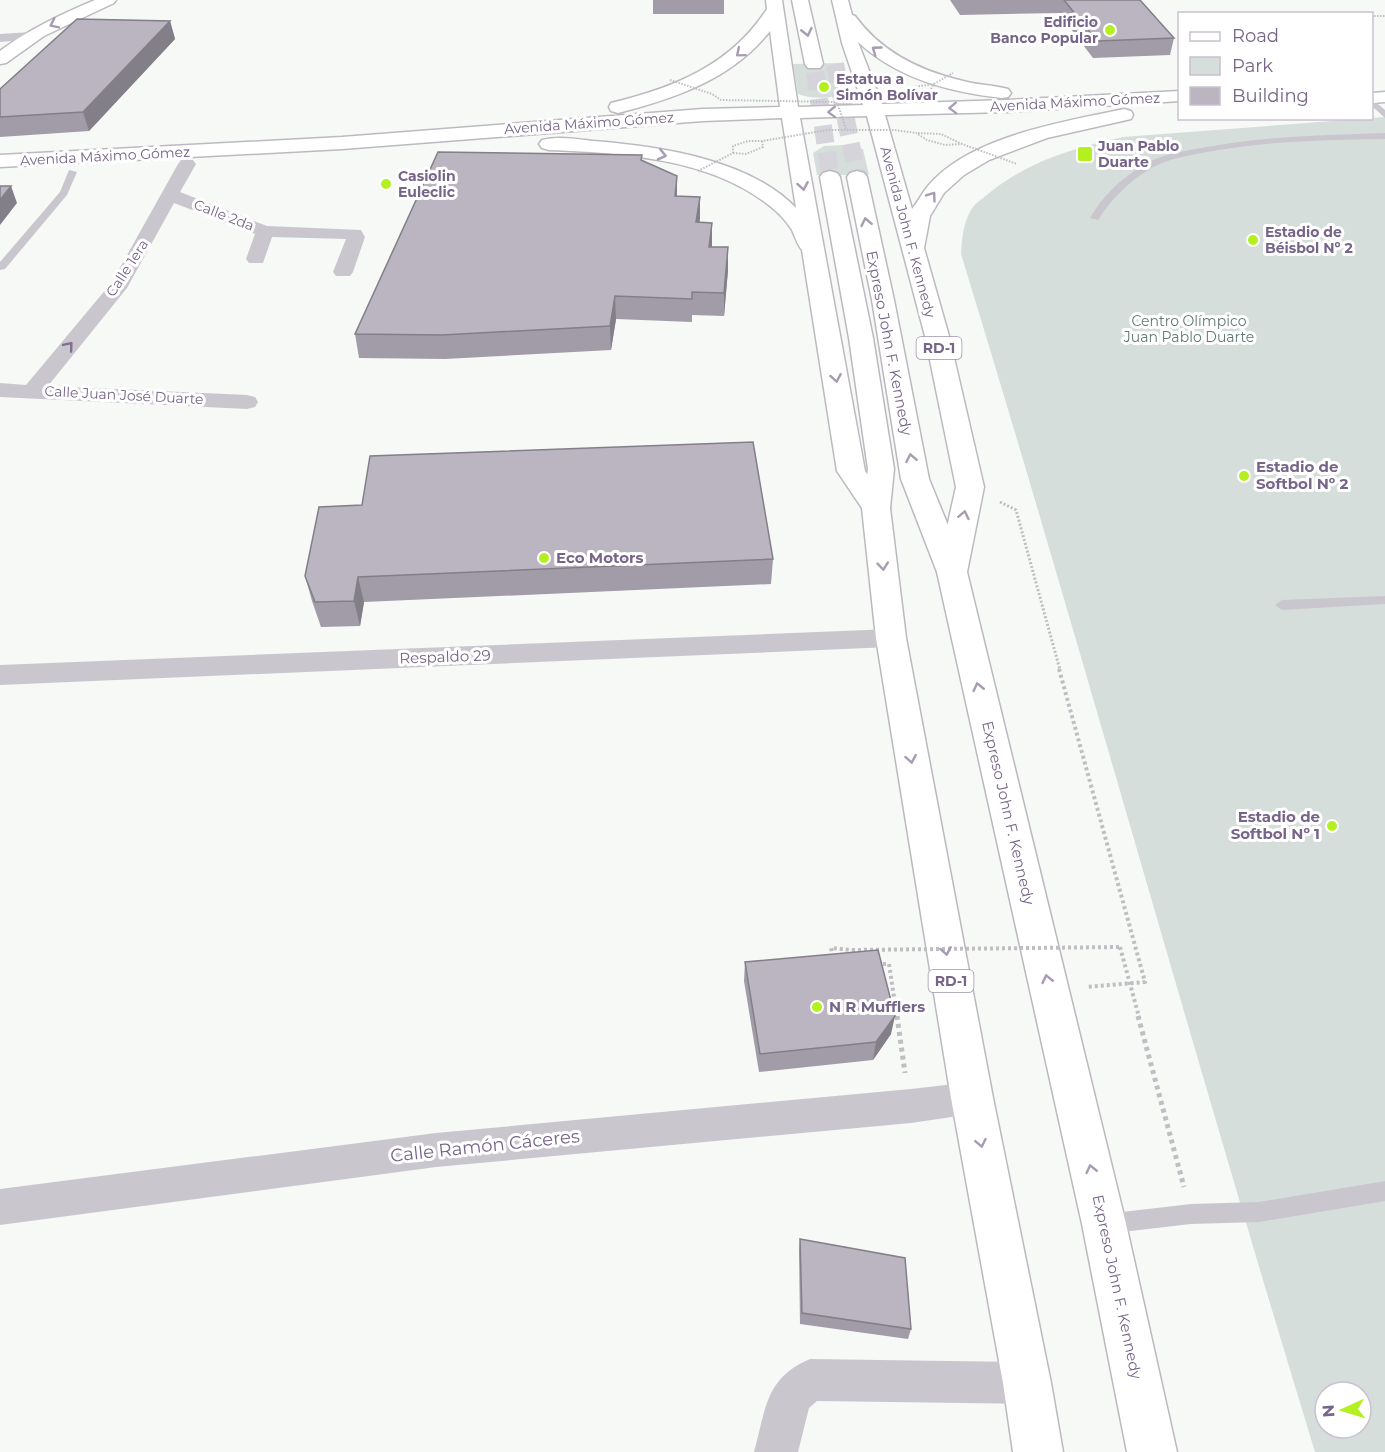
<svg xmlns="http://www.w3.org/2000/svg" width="1385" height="1452" viewBox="0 0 1385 1452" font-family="Montserrat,sans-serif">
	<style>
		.green { fill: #d5dedb; fill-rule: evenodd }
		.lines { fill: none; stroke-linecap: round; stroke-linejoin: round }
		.trunk-tunnel-far1 { stroke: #d6d4db; stroke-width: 18; stroke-dasharray: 18 9; stroke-linecap: butt }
		.trunk-tunnel { stroke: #d6d4db; stroke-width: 22; stroke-dasharray: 22 11; stroke-linecap: butt }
		.primary-casing { stroke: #bdb9c1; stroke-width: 3 }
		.trunk-casing { stroke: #bcb8bf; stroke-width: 3 }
		.path-far3 { stroke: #c0bdc3; stroke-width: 2; stroke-dasharray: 1.5 1.5; stroke-linecap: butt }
		.path-far2 { stroke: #c0bdc3; stroke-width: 3; stroke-dasharray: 2 2; stroke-linecap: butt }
		.path-far1 { stroke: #c0bdc3; stroke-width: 4; stroke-dasharray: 3 3; stroke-linecap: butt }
		.path { stroke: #c0bdc3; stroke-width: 5; stroke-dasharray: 4 4; stroke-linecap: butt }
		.service { fill: #cac6ce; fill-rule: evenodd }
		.minor { fill: #cac6ce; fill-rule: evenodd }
		.primary { fill: #fff; fill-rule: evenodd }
		.trunk { fill: #fff; fill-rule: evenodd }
		.path-bridge-far1 { stroke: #c0bdc3; stroke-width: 2; stroke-dasharray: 1.5 1.5; stroke-linecap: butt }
		.path-bridge { stroke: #c0bdc3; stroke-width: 4; stroke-dasharray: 3 3; stroke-linecap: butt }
		.wall { fill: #a19ca7 }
		.shaded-wall { fill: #837f88 }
		.building { fill: #bbb5c2; stroke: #837f88; stroke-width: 1.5 }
		.oneway { stroke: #a79bb2 }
		.oneway2 { stroke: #7f6f90 }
		.poi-dot { fill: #b4f01f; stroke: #fff; stroke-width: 2 }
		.labels { text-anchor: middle; stroke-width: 6; stroke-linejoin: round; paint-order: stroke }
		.far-poi-label { font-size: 14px; font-weight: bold; fill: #776589; stroke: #fff; text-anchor: start }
		.far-street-label { font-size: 14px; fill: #776589; stroke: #fff }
		.far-park-label { font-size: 14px; fill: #617a77; stroke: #fff }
		.shield { fill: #fff; stroke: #a093ac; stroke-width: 1.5 }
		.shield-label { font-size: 14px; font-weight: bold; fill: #776589 }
		.street-label { font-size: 15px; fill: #776589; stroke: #fff }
		.poi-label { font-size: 15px; font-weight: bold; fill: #776589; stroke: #fff; text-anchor: start }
		.near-street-label { font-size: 18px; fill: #776589; stroke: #fff }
	</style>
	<rect width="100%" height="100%" fill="#f6f9f6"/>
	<path class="green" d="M 841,63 L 849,91 C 832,99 816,100 798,94 L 793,64 Z
		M 1385,117 L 1385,1452 L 1315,1452 C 1193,1054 1083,652 961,254 C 962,238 963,224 971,210 C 975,203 982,199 988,194 C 1026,162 1076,147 1123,137 ZM 1325,1392 L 1361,1392 L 1361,1428 L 1325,1428 Z
		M 845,145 L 863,149 L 869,175 L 817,175 L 813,153 L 824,146 Z"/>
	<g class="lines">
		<path class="trunk-tunnel-far1" d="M 835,64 L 857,175
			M 815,72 L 830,175"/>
		<path class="trunk-tunnel" d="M 830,174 L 830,177
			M 856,174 L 857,177"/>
		<defs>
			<path id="primary" d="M 95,0 L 116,0 L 114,3 L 44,36 L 6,63 L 0,64 L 0,51 C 29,29 62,14 95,0 Z
				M 766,0 L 782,0 L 798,107 L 863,105 L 842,43 L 832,0 L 848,0 L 852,15 L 855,16 C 881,52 920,71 963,81 C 978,85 993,85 1008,89 L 1011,93 L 1008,97 L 1002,98 C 950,92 898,79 858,42 L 882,104 L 1007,100 L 1180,91 L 1180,101 L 1007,112 L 885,115 L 912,209 C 918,202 922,193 928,186 C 970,136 1063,122 1124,109 L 1131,111 L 1133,115 L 1131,119 L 1047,138 L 989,160 L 964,175 L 944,193 L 930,216 L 924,248 L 949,336 L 984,487 L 967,572 L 962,579 L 952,581 L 942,579 L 937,572 L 956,487 L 925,336 L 867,116 L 800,118 L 865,471 L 890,508 L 886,514 L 876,516 L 866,514 L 837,471 L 802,250 C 797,244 795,237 792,230 C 787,222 778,212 770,206 C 710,158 622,153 549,150 L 542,148 L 539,144 L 542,140 C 558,136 577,139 593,141 C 658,146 749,159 796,208 L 782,118 L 703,121 L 342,149 L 0,167 L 0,155 L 342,137 L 703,109 L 780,107 L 770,31 C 732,79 676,98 618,113 L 611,111 L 609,107 L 611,103 C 674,88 731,65 767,9 Z
				M 1385,92 L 1385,102 L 1372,103 L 1372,93 Z"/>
			<path id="trunk" d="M 792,0 L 808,0 L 823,64 L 820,68 L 808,68 L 805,64 Z
				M 830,171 L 837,173 L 840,177 L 873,338 L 894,469 L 890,508 L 906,638 L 993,1098 L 1051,1383 L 1063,1452 L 1013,1452 L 1003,1383 L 951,1098 L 876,638 L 862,508 L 868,469 L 849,338 L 820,177 L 823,173 Z
				M 857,171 L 864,173 L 867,177 L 894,300 L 929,479 L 967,572 L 1126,1224 L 1177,1452 L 1127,1452 L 1082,1224 L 937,572 L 901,479 L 872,300 L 847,177 L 850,173 Z"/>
		</defs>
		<use href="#primary" class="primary-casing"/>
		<use href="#trunk" class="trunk-casing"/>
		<path class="path-far3" d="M 1374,16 L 1385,16"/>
		<path class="path-far2" d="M 1000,502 L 1016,510 L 1060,670"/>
		<path class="path-far1" d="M 1059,669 L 1145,982 L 1086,987
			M 1120,947 L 1139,1017
			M 833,957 L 831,948 L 852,950
			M 877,964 L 889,964 L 897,1017"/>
		<path class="path" d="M 897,1016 L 905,1073
			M 1138,1016 L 1184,1187"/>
		<path class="service" d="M 1372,99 L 1385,110 L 1385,118 L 1372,106 Z
			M 1385,133 L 1385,139 C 1325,140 1266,141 1207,152 C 1192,155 1176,157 1162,163 C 1135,175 1114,195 1098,220 L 1090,218 C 1105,192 1130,170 1158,158 C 1173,152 1190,150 1207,147 C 1266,136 1325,135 1385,133 Z
			M 69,170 L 77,172 L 67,195 L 5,269 L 0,270 L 0,262 L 60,192 Z
			M 1385,596 L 1385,604 L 1282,610 L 1275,605 L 1282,600 Z
			M 1385,1181 L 1385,1201 L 1259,1222 L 1191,1224 L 1105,1234 L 1098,1231 L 1095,1224 L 1098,1217 L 1105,1214 L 1191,1204 L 1259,1202 Z"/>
		<path class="minor" d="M 31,32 L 38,36 L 36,39 L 0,42 L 0,34 Z
			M 187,159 L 193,160 L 196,164 L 180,192 L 267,226 L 361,230 L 365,237 L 353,272 L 350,276 L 336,276 L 333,272 L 346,239 L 272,237 L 263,263 L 249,263 L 246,259 L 255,234 L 174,203 L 127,288 L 48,386 L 247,395 L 255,397 L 258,402 L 255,407 L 247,409 L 0,397 L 0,383 L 26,385 L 112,282 L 178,164 L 181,160 Z
			M 891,629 L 900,632 L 904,638 L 900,644 L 891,647 L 0,685 L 0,665 Z
			M 972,1082 L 985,1086 L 990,1098 L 985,1110 L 972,1114 L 911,1123 L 436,1167 L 0,1225 L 0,1189 L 436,1133 L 911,1089 Z
			M 810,1359 L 1027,1362 L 1042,1368 L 1048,1383 L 1042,1398 L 1027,1404 L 817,1401 L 809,1408 L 798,1452 L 754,1452 C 766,1409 765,1378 810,1359 Z"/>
		<use href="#primary" class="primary"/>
		<use href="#trunk" class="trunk"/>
		<path class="path-bridge-far1" d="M 670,80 L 712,94 L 721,100 L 837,102 L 920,94 L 930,91 L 934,84 L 953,73
			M 903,93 L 907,88 L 934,84
			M 837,102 L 846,129
			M 918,133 L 941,134 L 962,144
			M 733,153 L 746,154 L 763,147 L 762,141
			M 698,171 L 733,153 L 733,146 L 748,141 L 762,141 L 827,130 L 894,130 L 916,133 L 927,140 L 945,145 L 962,144 L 1017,164"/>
		<path class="path-bridge" d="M 852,950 L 1120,947"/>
	</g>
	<path class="wall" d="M 653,0 L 724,0 L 724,14 L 653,14 Z
		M 950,0 L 1140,0 L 1174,38 L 1170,55 L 1093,58 L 1059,13 L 960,15 Z
		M 170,21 L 175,39 L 89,131 L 0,137 L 0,89 Z
		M 642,161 L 677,196 L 700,197 L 699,222 L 712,247 L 728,270 L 724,316 L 692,315 L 692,322 L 616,319 L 611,350 L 445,359 L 359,358 L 355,334 Z
		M 773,559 L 771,584 L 364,602 L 360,626 L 321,627 L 312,601 L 305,576 Z
		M 745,962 L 891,1034 L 873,1060 L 759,1072 L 744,981 Z
		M 800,1239 L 911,1329 L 908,1339 L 800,1324 L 799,1250 Z"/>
	<path class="shaded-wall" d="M 170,21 L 175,39 L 89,131 L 83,112 Z
		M 677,176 L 677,198 L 675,196 Z
		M 11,186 L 17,203 L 0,225 L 0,200 Z
		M 700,197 L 700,219 L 696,245 L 696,222 Z
		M 712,223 L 712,245 L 709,269 L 709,247 Z
		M 728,247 L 728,270 L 724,316 L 724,293 Z
		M 615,296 L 616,319 L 611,350 L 610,326 Z
		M 358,577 L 364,602 L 360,626 L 354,601 Z
		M 895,1016 L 891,1034 L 873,1060 L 876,1042 Z"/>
	<path class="building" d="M 1064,0 L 1140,0 L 1174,38 L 1097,41 Z
		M 77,19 L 170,21 L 83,112 L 0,117 L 0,89 Z
		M 438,152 L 642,155 L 641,160 L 677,176 L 675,196 L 700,197 L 696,222 L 712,223 L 709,247 L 728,247 L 724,293 L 692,292 L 692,299 L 615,296 L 610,326 L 442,335 L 355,334 Z
		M 0,186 L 11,186 L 0,200 Z
		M 753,442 L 773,559 L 358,577 L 354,601 L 315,602 L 305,576 L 319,507 L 362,505 L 370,456 Z
		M 878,950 L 895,1016 L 876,1042 L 760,1054 L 745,962 Z
		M 800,1239 L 905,1258 L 911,1329 L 802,1313 Z"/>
	<defs><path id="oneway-chevron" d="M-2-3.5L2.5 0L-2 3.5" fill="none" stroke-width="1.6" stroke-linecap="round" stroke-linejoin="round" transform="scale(1.5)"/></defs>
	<g class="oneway">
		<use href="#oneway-chevron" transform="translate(54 24) rotate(154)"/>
		<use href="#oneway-chevron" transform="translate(807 32) rotate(77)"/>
		<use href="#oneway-chevron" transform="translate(876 50) rotate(-144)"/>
		<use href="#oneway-chevron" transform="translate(740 53) rotate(140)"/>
		<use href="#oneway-chevron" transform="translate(953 108) rotate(178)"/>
		<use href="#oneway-chevron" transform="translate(832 112) rotate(178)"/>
		<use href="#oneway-chevron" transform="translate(662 155) rotate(13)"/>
		<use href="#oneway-chevron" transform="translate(803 186) rotate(80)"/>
		<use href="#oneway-chevron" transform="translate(932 196) rotate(-54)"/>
		<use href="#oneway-chevron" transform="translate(866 222) rotate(-102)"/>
		<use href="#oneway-chevron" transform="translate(836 378) rotate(80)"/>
		<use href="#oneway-chevron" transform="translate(911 458) rotate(-101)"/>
		<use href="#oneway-chevron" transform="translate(964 515) rotate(-78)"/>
		<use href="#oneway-chevron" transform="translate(883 566) rotate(84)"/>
		<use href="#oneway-chevron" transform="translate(978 687) rotate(-103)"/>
		<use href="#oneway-chevron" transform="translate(911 759) rotate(80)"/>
		<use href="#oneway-chevron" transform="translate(946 951) rotate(80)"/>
		<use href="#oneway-chevron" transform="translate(1047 979) rotate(-103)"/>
		<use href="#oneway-chevron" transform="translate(981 1143) rotate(79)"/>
		<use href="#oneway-chevron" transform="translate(1091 1169) rotate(-103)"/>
	</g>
	<use class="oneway2" href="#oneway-chevron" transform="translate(69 346) rotate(-50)"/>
	<g class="poi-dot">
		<circle cx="1110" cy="30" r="6"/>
		<circle cx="824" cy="87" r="6"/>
		<rect x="1077" y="146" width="16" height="16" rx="3"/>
		<circle cx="386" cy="184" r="6"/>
		<circle cx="1253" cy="240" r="6"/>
		<circle cx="1244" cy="476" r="6"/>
		<circle cx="544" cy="558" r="6"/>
		<circle cx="1332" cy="826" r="6"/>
		<circle cx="817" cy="1007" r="6"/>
	</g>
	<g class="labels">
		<g class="far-poi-label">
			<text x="1098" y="27" text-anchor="end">Edificio<tspan x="1098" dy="16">Banco Popular</tspan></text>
			<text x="836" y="84">Estatua a<tspan x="836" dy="16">Simón Bolívar</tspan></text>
			<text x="1098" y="151">Juan Pablo<tspan x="1098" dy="16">Duarte</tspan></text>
			<text x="398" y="181">Casiolin<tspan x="398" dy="16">Euleclic</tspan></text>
			<text x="1265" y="237">Estadio de<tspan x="1265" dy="16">Béisbol Nº 2</tspan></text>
		</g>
		<g class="far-street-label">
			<text transform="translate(1075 102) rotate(-3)" y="5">Avenida Máximo Gómez</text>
			<text transform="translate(589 123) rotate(-4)" y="5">Avenida Máximo Gómez</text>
			<text transform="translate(105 156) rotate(-3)" y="5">Avenida Máximo Gómez</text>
			<text transform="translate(224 215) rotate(21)" y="5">Calle 2da</text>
			<text transform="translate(908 232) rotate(75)" y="5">Avenida John F. Kennedy</text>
			<text transform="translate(127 268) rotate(-57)" y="5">Calle 1era</text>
			<text transform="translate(124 395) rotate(3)" y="5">Calle Juan José Duarte</text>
		</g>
		<g class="far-park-label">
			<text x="1189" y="326">Centro Olímpico<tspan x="1189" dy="16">Juan Pablo Duarte</tspan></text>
		</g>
		<g class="shield">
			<rect x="916.5" y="337" width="45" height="22" rx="4.5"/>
			<rect x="928.5" y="970" width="45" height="22" rx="4.5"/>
		</g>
		<g class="shield-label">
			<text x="939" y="353">RD-1</text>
			<text x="951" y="986">RD-1</text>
		</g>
		<g class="street-label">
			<text transform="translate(889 343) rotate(79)" y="5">Expreso John F. Kennedy</text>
			<text transform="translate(445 657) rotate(-2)" y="5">Respaldo 29</text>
			<text transform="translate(1008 813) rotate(77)" y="5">Expreso John F. Kennedy</text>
			<text transform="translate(1117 1287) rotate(78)" y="5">Expreso John F. Kennedy</text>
		</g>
		<g class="poi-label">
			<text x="1256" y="472">Estadio de<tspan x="1256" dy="17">Softbol Nº 2</tspan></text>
			<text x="556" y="563">Eco Motors</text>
			<text x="1320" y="822" text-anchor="end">Estadio de<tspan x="1320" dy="17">Softbol Nº 1</tspan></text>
			<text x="829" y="1012">N R Mufflers</text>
		</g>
		<g class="near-street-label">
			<text transform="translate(485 1146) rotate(-6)" y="6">Calle Ramón Cáceres</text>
		</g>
	</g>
	<rect x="1178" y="12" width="195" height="108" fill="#ffffff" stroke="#c9c1d0" stroke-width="1.5"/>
	<rect x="1190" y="32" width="30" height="9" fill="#ffffff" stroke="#c9c1d0" stroke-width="1.5"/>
	<text x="1232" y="42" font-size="18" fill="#776589">Road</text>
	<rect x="1190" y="57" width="30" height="18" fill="#d5dedb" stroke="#c9c1d0" stroke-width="1.5"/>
	<text x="1232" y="72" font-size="18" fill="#776589">Park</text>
	<rect x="1190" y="87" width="30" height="18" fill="#bbb5c2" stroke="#c9c1d0" stroke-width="1.5"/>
	<text x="1232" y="102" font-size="18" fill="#776589">Building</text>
	<g transform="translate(1343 1410) rotate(266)"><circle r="28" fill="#ffffff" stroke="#c9c1d0" stroke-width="1.5"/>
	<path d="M0-4.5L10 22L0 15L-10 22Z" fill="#b4f01f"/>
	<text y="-9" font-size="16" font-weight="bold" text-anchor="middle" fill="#776589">N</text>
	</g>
</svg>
